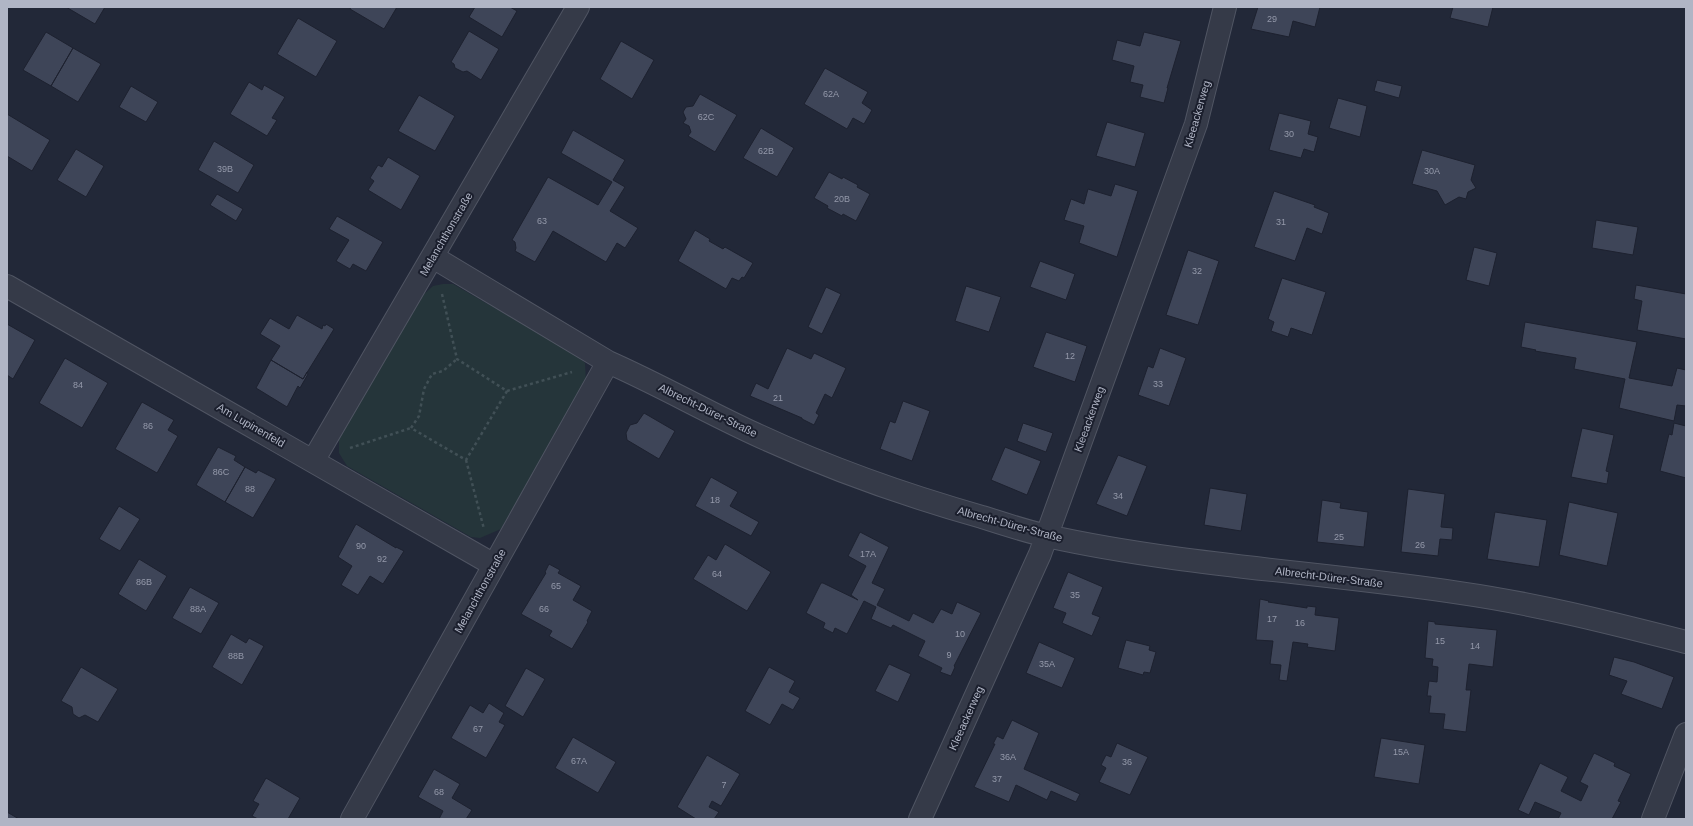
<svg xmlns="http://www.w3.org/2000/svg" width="1693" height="826" viewBox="0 0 1693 826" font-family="Arial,sans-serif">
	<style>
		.green { fill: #25353a }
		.building { fill: #3e4558; stroke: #1d212f }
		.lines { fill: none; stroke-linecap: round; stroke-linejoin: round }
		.minor-casing { stroke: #505563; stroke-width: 24 }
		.path { stroke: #415056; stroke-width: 2.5; stroke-dasharray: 3 3; stroke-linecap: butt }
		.minor { stroke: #353a48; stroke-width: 22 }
		.labels { text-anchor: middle; stroke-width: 4; stroke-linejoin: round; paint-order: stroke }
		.number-label { font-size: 9px; fill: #9499aa }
		.street-label { font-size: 11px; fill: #b0b5c5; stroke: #1b1f2d }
	</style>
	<rect width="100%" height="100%" fill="#222838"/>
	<path class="green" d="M 443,284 L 453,284 L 578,356 L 585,363 L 586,382 L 501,529 L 480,538 L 471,537 L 347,466 L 339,453 L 339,436 L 424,294 L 433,286 Z"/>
	<path class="building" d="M 66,7 L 105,7 L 95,24 Z
		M 351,7 L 397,7 L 384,29 L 350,9 Z
		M 475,7 L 510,7 L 517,11 L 502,37 L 469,17 Z
		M 1258,7 L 1320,7 L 1315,27 L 1293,21 L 1289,37 L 1251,29 Z
		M 1453,7 L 1493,7 L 1488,27 L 1450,18 Z
		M 298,18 L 337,41 L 316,77 L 277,54 Z
		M 469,31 L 499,49 L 481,80 L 467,71 L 463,72 L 455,68 L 454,64 L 451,62 Z
		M 46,32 L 73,48 L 51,86 L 23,70 Z
		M 1144,32 L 1181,41 L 1167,88 L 1168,88 L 1164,103 L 1140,97 L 1143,85 L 1130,82 L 1134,66 L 1112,60 L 1117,40 L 1140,46 Z
		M 621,41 L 654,60 L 632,99 L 600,79 Z
		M 73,48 L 101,64 L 78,102 L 51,86 Z
		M 825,68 L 868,92 L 862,103 L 872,110 L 864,124 L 853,118 L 847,129 L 804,104 Z
		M 1377,80 L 1402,86 L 1399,98 L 1374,91 Z
		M 249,82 L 262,90 L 264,85 L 285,97 L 272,118 L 277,120 L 267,136 L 230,114 Z
		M 131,86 L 158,102 L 146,122 L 119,107 Z
		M 700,94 L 737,115 L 715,152 L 688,136 L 691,132 L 689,126 L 683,123 L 686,119 L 683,112 L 686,107 L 693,106 Z
		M 419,95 L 455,116 L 435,151 L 398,131 Z
		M 1338,98 L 1367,106 L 1360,137 L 1329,128 Z
		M 1279,113 L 1311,121 L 1308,134 L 1318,137 L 1314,152 L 1304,149 L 1301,158 L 1269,150 Z
		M 7,114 L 50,140 L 32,171 L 7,156 Z
		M 1107,122 L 1145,133 L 1135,167 L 1096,156 Z
		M 761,128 L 794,148 L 777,177 L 743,158 Z
		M 573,130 L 625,160 L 613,180 L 625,187 L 610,211 L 638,228 L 625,248 L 617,243 L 606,262 L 553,231 L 535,262 L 515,251 L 516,248 L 515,242 L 512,240 L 548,177 L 598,205 L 612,182 L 561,153 Z
		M 214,141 L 254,165 L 238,193 L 198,170 Z
		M 76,149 L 104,166 L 86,197 L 57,180 Z
		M 1422,150 L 1475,165 L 1471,180 L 1476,188 L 1468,192 L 1466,199 L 1459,197 L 1445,205 L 1437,191 L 1412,184 Z
		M 388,157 L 420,176 L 401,210 L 368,190 L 374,181 L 370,178 L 378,165 L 382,167 Z
		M 829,172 L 842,179 L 843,177 L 858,185 L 857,187 L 870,194 L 856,221 L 843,214 L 842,216 L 827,208 L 828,206 L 814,198 Z
		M 1115,184 L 1138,191 L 1117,257 L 1079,243 L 1084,226 L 1064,220 L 1071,199 L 1084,204 L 1088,189 L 1111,196 Z
		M 1274,191 L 1315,205 L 1314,207 L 1329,213 L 1322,234 L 1307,228 L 1295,261 L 1254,247 Z
		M 217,194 L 243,209 L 236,221 L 210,205 Z
		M 337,216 L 383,242 L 366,271 L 353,264 L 350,269 L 336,261 L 349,240 L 329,229 Z
		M 1596,220 L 1638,227 L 1633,255 L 1592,248 Z
		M 695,230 L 710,239 L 709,241 L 723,249 L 725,247 L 753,263 L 744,278 L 742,277 L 739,281 L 732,278 L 726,289 L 678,261 Z
		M 1474,247 L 1497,253 L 1489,286 L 1466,280 Z
		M 1188,250 L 1219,261 L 1198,325 L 1166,315 Z
		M 1040,261 L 1075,274 L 1066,300 L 1030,287 Z
		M 1282,278 L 1326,292 L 1312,335 L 1291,328 L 1288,337 L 1271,331 L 1274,322 L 1268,319 Z
		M 1636,285 L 1686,294 L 1686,339 L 1637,330 L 1642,301 L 1634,299 Z
		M 966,286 L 1001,297 L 989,332 L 955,321 Z
		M 826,287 L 841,294 L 822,334 L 808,327 Z
		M 297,315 L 322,329 L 323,325 L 325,326 L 326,324 L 334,329 L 303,379 L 271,360 L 280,346 L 260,334 L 270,318 L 289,329 Z
		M 1525,322 L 1637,342 L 1629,378 L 1672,386 L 1677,368 L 1686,370 L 1686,406 L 1677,405 L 1674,421 L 1619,408 L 1625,379 L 1574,369 L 1576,358 L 1535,351 L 1536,350 L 1521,347 Z
		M 7,324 L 35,340 L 13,379 L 7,375 Z
		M 1046,332 L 1087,346 L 1075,382 L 1033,367 Z
		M 787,348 L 811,359 L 814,353 L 846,368 L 832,398 L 825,394 L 816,413 L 819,415 L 814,425 L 802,419 L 802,418 L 750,396 L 756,383 L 768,389 Z
		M 1160,348 L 1186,358 L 1169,406 L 1138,395 L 1148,366 L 1153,368 Z
		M 65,358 L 108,383 L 82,428 L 39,403 Z
		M 271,360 L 303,379 L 307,372 L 308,374 L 300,388 L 298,386 L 287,407 L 256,388 Z
		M 903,401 L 930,411 L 912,461 L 880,449 L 890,421 L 895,423 Z
		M 142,402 L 174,420 L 168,430 L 178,436 L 157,473 L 115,449 Z
		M 644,413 L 675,431 L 659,459 L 627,440 L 626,433 L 630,425 L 637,423 Z
		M 1023,423 L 1053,433 L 1046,452 L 1017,441 Z
		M 1674,423 L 1686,426 L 1686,478 L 1660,471 L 1669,434 L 1672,435 Z
		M 1582,428 L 1614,435 L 1606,471 L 1609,472 L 1607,484 L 1571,477 Z
		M 218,447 L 236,456 L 234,460 L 245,467 L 225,502 L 196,485 Z
		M 1005,447 L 1041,461 L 1027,495 L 991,480 Z
		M 1118,455 L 1147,466 L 1127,516 L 1096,504 Z
		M 245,467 L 256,473 L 258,470 L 276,479 L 253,518 L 225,502 Z
		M 711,477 L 738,492 L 730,506 L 759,522 L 751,536 L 695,506 Z
		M 1210,488 L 1247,494 L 1241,531 L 1204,525 Z
		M 1408,489 L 1445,494 L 1441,527 L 1453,528 L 1452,540 L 1440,539 L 1438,556 L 1401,552 Z
		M 1322,500 L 1341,503 L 1340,508 L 1368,512 L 1364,547 L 1317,542 Z
		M 1569,502 L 1618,513 L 1607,566 L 1559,555 Z
		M 119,506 L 140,519 L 120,551 L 99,539 Z
		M 1495,512 L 1547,520 L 1539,567 L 1487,559 Z
		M 356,524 L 396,548 L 396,547 L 404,551 L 383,584 L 370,576 L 358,595 L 341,585 L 352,566 L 338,557 Z
		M 860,532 L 889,547 L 872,583 L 885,589 L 877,605 L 909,621 L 913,613 L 933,623 L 941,609 L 952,614 L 957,602 L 981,613 L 954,666 L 955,667 L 951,676 L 940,672 L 942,668 L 918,656 L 925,641 L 893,625 L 891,628 L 871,619 L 876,607 L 864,601 L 847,634 L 835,628 L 833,633 L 823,628 L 825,623 L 806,613 L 821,583 L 823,583 L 858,600 L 851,595 L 866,566 L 848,556 Z
		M 725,544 L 771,572 L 747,611 L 693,579 L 708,555 L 716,560 Z
		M 139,559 L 167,576 L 146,611 L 118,594 Z
		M 549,564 L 560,570 L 558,573 L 581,586 L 573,600 L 592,611 L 587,621 L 588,622 L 572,649 L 549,636 L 552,631 L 521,614 L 546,573 L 545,572 Z
		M 1068,572 L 1103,587 L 1092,614 L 1100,617 L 1092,636 L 1062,623 L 1066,613 L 1053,608 Z
		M 190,587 L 219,603 L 201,634 L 172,618 Z
		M 1260,599 L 1269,601 L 1268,602 L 1307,608 L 1307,606 L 1316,607 L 1315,615 L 1339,618 L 1335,651 L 1307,647 L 1308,644 L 1293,642 L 1287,681 L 1279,680 L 1281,665 L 1270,664 L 1273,641 L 1256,640 Z
		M 1428,621 L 1435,622 L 1435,624 L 1497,630 L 1493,667 L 1469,664 L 1466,690 L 1471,690 L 1466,732 L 1443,729 L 1445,714 L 1429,713 L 1431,696 L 1427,696 L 1429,681 L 1437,682 L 1438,667 L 1432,666 L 1433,659 L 1425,658 Z
		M 231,634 L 246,643 L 249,638 L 264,646 L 242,685 L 212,667 Z
		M 1126,640 L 1150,646 L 1149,650 L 1156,652 L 1150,673 L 1144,672 L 1143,675 L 1118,668 Z
		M 1039,642 L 1075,658 L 1062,688 L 1026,673 Z
		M 1614,657 L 1634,662 L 1674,677 L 1662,709 L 1621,694 L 1627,681 L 1609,675 Z
		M 889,664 L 911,674 L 898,702 L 875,691 Z
		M 81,667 L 118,689 L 98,722 L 85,715 L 79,718 L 73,714 L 72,707 L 61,701 Z
		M 769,667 L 795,681 L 789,692 L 800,698 L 793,710 L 782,704 L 770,725 L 745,711 Z
		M 526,668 L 545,679 L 523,717 L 505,706 Z
		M 489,703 L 504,713 L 499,722 L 505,725 L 486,758 L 451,738 L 470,705 L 483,713 Z
		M 1012,720 L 1039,733 L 1024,769 L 1080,794 L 1076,802 L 1051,791 L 1047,800 L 1016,785 L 1009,802 L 974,787 L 995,744 L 993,744 L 997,736 L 1003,739 Z
		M 573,737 L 616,762 L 598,793 L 555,768 Z
		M 1381,738 L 1425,745 L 1419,784 L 1374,777 Z
		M 1117,743 L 1148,757 L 1130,795 L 1099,782 L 1106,768 L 1101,765 L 1106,755 L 1111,757 Z
		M 1594,753 L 1615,763 L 1614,766 L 1631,774 L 1618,801 L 1621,802 L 1612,819 L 1558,819 L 1561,813 L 1535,802 L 1529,815 L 1518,810 L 1540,763 L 1568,777 L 1561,791 L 1581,801 L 1588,786 L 1580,782 Z
		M 707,755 L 740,774 L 721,806 L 712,801 L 709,807 L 719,812 L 714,819 L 696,819 L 677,807 Z
		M 434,769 L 460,784 L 452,798 L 472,810 L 466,819 L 439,819 L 443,811 L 418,797 Z
		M 266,778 L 300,798 L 288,819 L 258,819 L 252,816 L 259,804 L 253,801 Z
		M 7,812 L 19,819 L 7,819 Z"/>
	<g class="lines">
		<defs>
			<path id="minor" d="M 433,257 L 608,362 C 658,384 705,411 755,434 C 828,468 904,495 982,517 C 1004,524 1025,531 1047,536 C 1183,566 1323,572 1460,593 C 1537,604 1611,623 1686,642
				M 7,286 L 494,565
				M 313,461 L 578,7
				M 352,819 L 608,362
				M 920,819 L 1040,554 L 1196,124 L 1225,7
				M 1653,819 L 1686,734"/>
		</defs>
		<use href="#minor" class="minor-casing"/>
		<path class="path" d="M 442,294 L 457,359 L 507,391 L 466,460 L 411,428 L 419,416 L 424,389 L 432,374 L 443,371 L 457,359
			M 507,391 L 572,372
			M 350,448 L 411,428
			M 466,460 L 484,529"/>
		<use href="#minor" class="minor"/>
	</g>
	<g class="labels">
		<g class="number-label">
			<text x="1272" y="22">29</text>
			<text x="831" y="97">62A</text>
			<text x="706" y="120">62C</text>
			<text x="1289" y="137">30</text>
			<text x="766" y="154">62B</text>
			<text x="225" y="172">39B</text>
			<text x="1432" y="174">30A</text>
			<text x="842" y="202">20B</text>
			<text x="542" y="224">63</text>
			<text x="1281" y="225">31</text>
			<text x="1197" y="274">32</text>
			<text x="1070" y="359">12</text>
			<text x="1158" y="387">33</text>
			<text x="78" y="388">84</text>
			<text x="778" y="401">21</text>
			<text x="148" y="429">86</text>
			<text x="221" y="475">86C</text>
			<text x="250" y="492">88</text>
			<text x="1118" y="499">34</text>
			<text x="715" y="503">18</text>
			<text x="1339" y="540">25</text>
			<text x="1420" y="548">26</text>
			<text x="361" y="549">90</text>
			<text x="868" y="557">17A</text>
			<text x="382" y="562">92</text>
			<text x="717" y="577">64</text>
			<text x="144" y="585">86B</text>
			<text x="556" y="589">65</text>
			<text x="1075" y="598">35</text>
			<text x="198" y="612">88A</text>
			<text x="544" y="612">66</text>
			<text x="1272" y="622">17</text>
			<text x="1300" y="626">16</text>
			<text x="960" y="637">10</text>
			<text x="1440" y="644">15</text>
			<text x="1475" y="649">14</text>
			<text x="949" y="658">9</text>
			<text x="236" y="659">88B</text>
			<text x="1047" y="667">35A</text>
			<text x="478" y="732">67</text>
			<text x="1401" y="755">15A</text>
			<text x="1008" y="760">36A</text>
			<text x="579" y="764">67A</text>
			<text x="1127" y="765">36</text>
			<text x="997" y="782">37</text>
			<text x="724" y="788">7</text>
			<text x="439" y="795">68</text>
		</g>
		<g class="street-label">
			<text transform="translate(1197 114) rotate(-74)" y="4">Kleeackerweg</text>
			<text transform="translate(446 234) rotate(-60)" y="4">Melanchthonstraße</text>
			<text transform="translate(708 410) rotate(26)" y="4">Albrecht-Dürer-Straße</text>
			<text transform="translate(1089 419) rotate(-70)" y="4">Kleeackerweg</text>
			<text transform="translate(251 425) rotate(30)" y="4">Am Lupinenfeld</text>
			<text transform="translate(1010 524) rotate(15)" y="4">Albrecht-Dürer-Straße</text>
			<text transform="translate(1329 577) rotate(7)" y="4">Albrecht-Dürer-Straße</text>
			<text transform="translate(480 591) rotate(-61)" y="4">Melanchthonstraße</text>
			<text transform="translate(966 718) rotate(-66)" y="4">Kleeackerweg</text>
		</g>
	</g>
	<rect width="1693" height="826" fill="none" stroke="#b0b5c5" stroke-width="16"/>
</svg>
